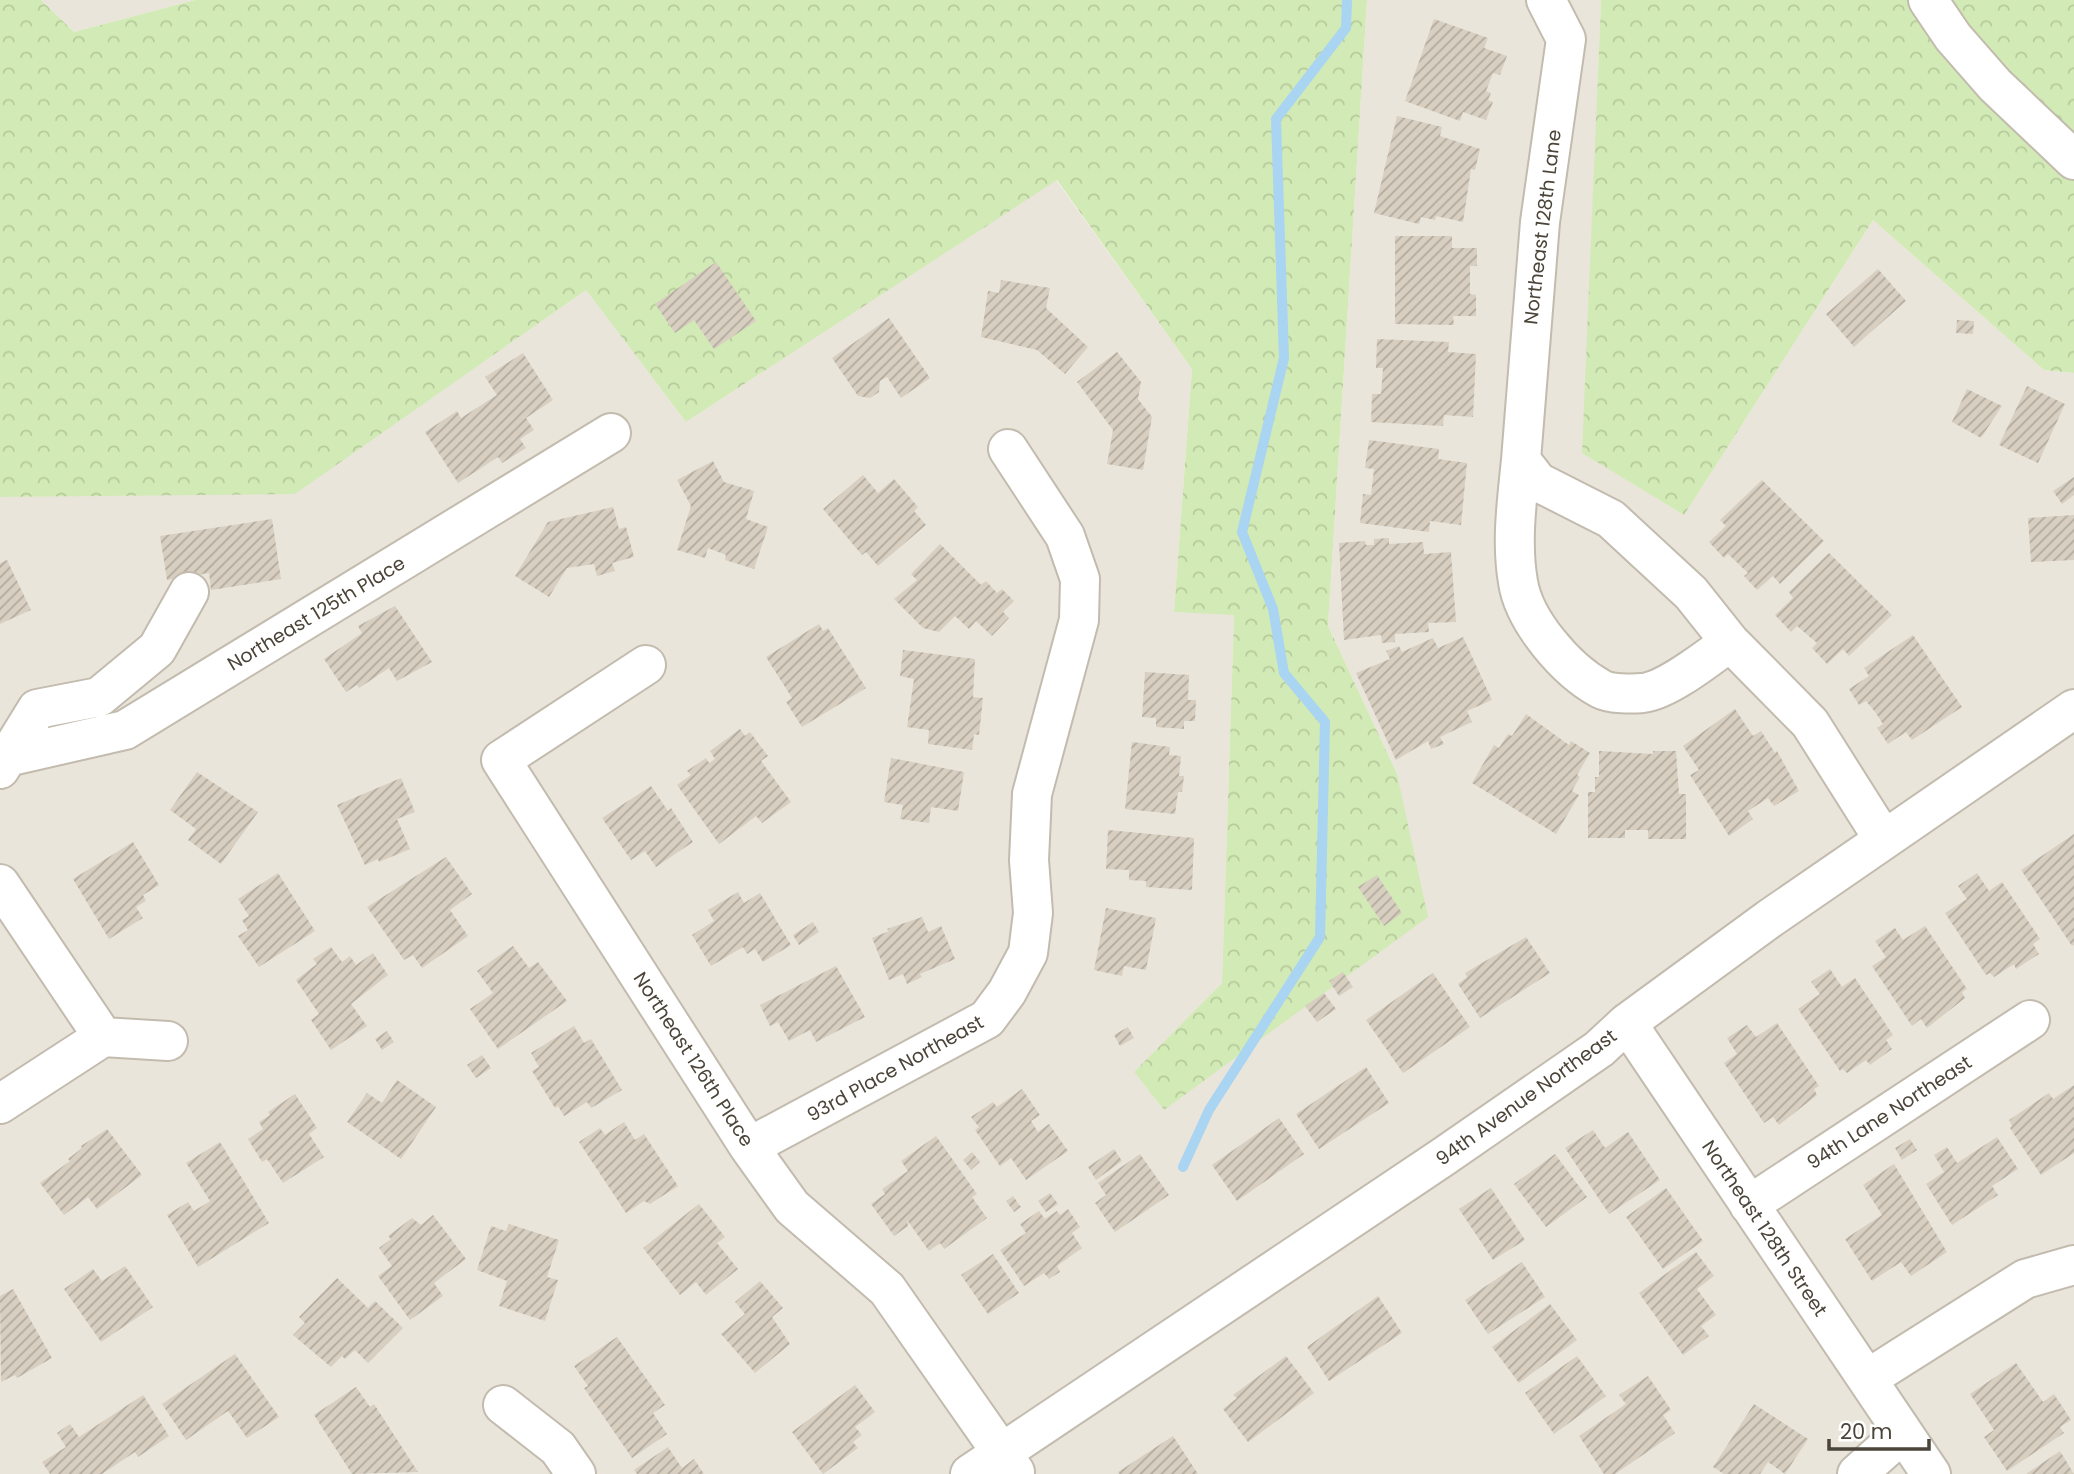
<svg xmlns="http://www.w3.org/2000/svg" width="2074" height="1474" viewBox="0 0 2074 1474" font-family="Poppins,sans-serif">
	<style>
		.residential { fill: #eae5da }
		.forest { fill: url(#forest-crowns) }
		.lines { fill: none; stroke-linecap: round; stroke-linejoin: round }
		.stream { stroke: #a9d4f2; stroke-width: 10 }
		.building { fill: url(#building-hatch) }
		.minor-casing { stroke: #c2bbae; stroke-width: 42 }
		.minor { stroke: #fff; stroke-width: 38 }
		.labels { text-anchor: middle; stroke-width: 5; stroke-linejoin: round; paint-order: stroke }
		.street-label { font-size: 19px; fill: #4b4439; stroke: #fff }
	</style>
	<defs>
		<pattern id="forest-crowns" width="20" height="18" patternUnits="userSpaceOnUse" patternTransform="scale(1.75)"><rect width="20" height="18" fill="#d2eab5"/><path d="M2 6a3 3 0 1 1 6 0M12 15a3 3 0 1 1 6 0" fill="none" stroke="#b6ca9c"/></pattern>
		<pattern id="building-hatch" width="6" height="6" patternUnits="userSpaceOnUse" patternTransform="scale(1.75)"><rect width="6" height="6" fill="#d8cfc1"/><path d="M-1 1l2-2M0 6l6-6M5 7l2-2" fill="none" stroke="#b1aa9e"/></pattern>
	</defs>
	<rect width="100%" height="100%" fill="#f6f3ec"/>
	<path class="residential" d="M 41,0 L 195,0 L 74,32 Z
		M 1367,0 L 1601,0 L 1583,453 L 1684,515 L 1873,220 L 2044,370 L 2074,373 L 2074,1474 L 0,1474 L 0,497 L 295,493 L 586,290 L 686,422 L 1056,180 L 1192,369 L 1174,612 L 1234,614 L 1222,983 L 1134,1072 L 1163,1109 L 1397,774 L 1328,626 Z"/>
	<path class="forest" d="M 0,0 L 41,0 L 74,32 L 195,0 L 1367,0 L 1328,626 L 1397,774 L 1428,917 L 1164,1110 L 1134,1072 L 1222,983 L 1234,615 L 1174,612 L 1192,369 L 1057,180 L 686,422 L 586,290 L 295,494 L 0,497 Z
		M 1601,0 L 2074,0 L 2074,373 L 2044,370 L 1873,220 L 1684,515 L 1582,453 Z"/>
	<g class="lines">
		<path class="stream" d="M 1183,1167 L 1209,1110 L 1320,937 L 1325,722 L 1284,673 L 1273,609 L 1242,532 L 1284,358 L 1276,119 L 1346,28 L 1347,0"/>
	</g>
	<path class="building" d="M 1434,19 L 1488,38 L 1484,48 L 1507,56 L 1500,75 L 1493,73 L 1486,91 L 1491,93 L 1488,100 L 1493,102 L 1486,120 L 1463,112 L 1460,121 L 1405,101 Z
		M 1397,116 L 1442,127 L 1440,136 L 1480,149 L 1475,170 L 1471,169 L 1463,222 L 1436,216 L 1435,220 L 1421,217 L 1419,224 L 1374,213 Z
		M 1395,236 L 1452,236 L 1452,248 L 1477,248 L 1477,266 L 1470,266 L 1470,294 L 1476,295 L 1476,316 L 1453,316 L 1454,325 L 1395,324 Z
		M 716,262 L 756,321 L 714,349 L 694,320 L 675,333 L 655,304 Z
		M 1878,269 L 1906,301 L 1854,347 L 1826,314 Z
		M 1001,280 L 1050,288 L 1046,308 L 1088,347 L 1065,374 L 1037,350 L 981,337 L 988,291 L 999,293 Z
		M 889,318 L 930,378 L 901,398 L 887,377 L 880,381 L 879,392 L 870,398 L 858,396 L 832,358 Z
		M 1957,320 L 1974,321 L 1973,334 L 1956,333 Z
		M 1377,339 L 1449,342 L 1448,352 L 1476,354 L 1473,417 L 1444,415 L 1443,426 L 1371,422 L 1372,394 L 1381,394 L 1383,368 L 1376,368 Z
		M 1117,352 L 1141,382 L 1138,399 L 1152,417 L 1143,470 L 1107,464 L 1113,430 L 1077,382 Z
		M 523,353 L 553,400 L 526,418 L 534,430 L 520,439 L 526,448 L 502,463 L 498,457 L 458,483 L 425,432 L 457,411 L 461,418 L 497,395 L 485,377 Z
		M 2027,386 L 2065,404 L 2038,463 L 1999,445 Z
		M 1967,389 L 2002,406 L 1981,438 L 1952,422 Z
		M 1369,440 L 1439,449 L 1438,459 L 1467,463 L 1461,525 L 1430,521 L 1429,532 L 1360,523 L 1363,494 L 1371,495 L 1374,469 L 1365,468 Z
		M 713,461 L 724,482 L 754,491 L 746,519 L 768,527 L 754,569 L 725,560 L 726,555 L 708,548 L 705,558 L 677,550 L 691,506 L 677,480 Z
		M 863,475 L 878,493 L 894,479 L 918,507 L 914,511 L 926,525 L 878,566 L 866,552 L 862,555 L 823,509 Z
		M 2074,477 L 2074,495 L 2062,504 L 2053,491 Z
		M 1762,480 L 1824,541 L 1780,584 L 1773,576 L 1757,590 L 1744,576 L 1748,573 L 1728,554 L 1724,558 L 1709,542 L 1726,526 L 1720,520 Z
		M 613,507 L 619,529 L 626,527 L 634,557 L 612,563 L 615,571 L 597,576 L 594,564 L 567,568 L 549,597 L 515,576 L 548,522 Z
		M 2074,515 L 2074,560 L 2031,562 L 2028,518 Z
		M 272,519 L 281,579 L 211,590 L 209,573 L 167,580 L 160,536 Z
		M 1389,538 L 1389,544 L 1423,542 L 1424,554 L 1451,552 L 1456,622 L 1428,623 L 1429,632 L 1395,634 L 1395,642 L 1382,643 L 1381,635 L 1344,640 L 1339,543 L 1365,541 L 1366,545 L 1374,545 L 1374,539 Z
		M 940,544 L 981,585 L 986,581 L 997,593 L 1002,589 L 1014,601 L 1003,612 L 1009,618 L 992,636 L 976,621 L 969,629 L 955,616 L 939,632 L 923,628 L 894,599 L 917,580 L 911,574 Z
		M 1829,553 L 1892,615 L 1849,656 L 1843,649 L 1827,664 L 1812,648 L 1817,643 L 1797,626 L 1791,632 L 1775,615 L 1793,598 L 1789,592 Z
		M 7,560 L 31,610 L 0,624 L 0,563 Z
		M 395,606 L 432,662 L 397,681 L 389,668 L 359,688 L 357,685 L 346,692 L 324,659 L 362,633 L 358,626 Z
		M 819,624 L 823,631 L 828,628 L 866,688 L 802,727 L 786,702 L 792,698 L 766,657 Z
		M 1913,635 L 1962,707 L 1912,740 L 1906,732 L 1888,744 L 1877,728 L 1883,724 L 1875,712 L 1866,701 L 1859,705 L 1849,689 L 1869,676 L 1864,668 Z
		M 1463,637 L 1492,700 L 1467,711 L 1472,722 L 1440,737 L 1444,744 L 1431,749 L 1428,741 L 1396,760 L 1356,673 L 1390,659 L 1386,651 L 1399,646 L 1402,652 L 1433,638 L 1438,648 Z
		M 903,650 L 975,659 L 973,697 L 983,698 L 979,735 L 974,734 L 972,750 L 928,744 L 929,730 L 907,727 L 914,679 L 900,676 Z
		M 1145,672 L 1189,675 L 1188,700 L 1196,700 L 1195,721 L 1184,721 L 1184,729 L 1156,727 L 1156,718 L 1142,717 Z
		M 1735,709 L 1753,736 L 1761,731 L 1775,753 L 1777,751 L 1799,791 L 1774,806 L 1768,798 L 1748,811 L 1753,819 L 1729,836 L 1690,775 L 1699,770 L 1683,746 Z
		M 1526,714 L 1569,745 L 1571,741 L 1590,753 L 1577,775 L 1580,777 L 1572,791 L 1579,795 L 1556,834 L 1472,783 L 1494,745 L 1499,748 L 1508,734 L 1512,736 Z
		M 740,729 L 745,736 L 750,732 L 768,756 L 761,761 L 791,802 L 762,823 L 756,816 L 719,844 L 677,785 L 691,775 L 687,771 L 706,758 L 709,763 L 715,759 L 710,751 Z
		M 1132,742 L 1170,747 L 1169,755 L 1181,756 L 1179,776 L 1184,776 L 1182,792 L 1178,792 L 1175,814 L 1125,809 Z
		M 1599,751 L 1653,754 L 1653,751 L 1676,751 L 1679,794 L 1686,794 L 1686,839 L 1648,839 L 1648,830 L 1625,830 L 1625,838 L 1588,838 L 1588,792 L 1595,792 L 1595,777 L 1599,777 Z
		M 891,758 L 964,772 L 958,811 L 931,807 L 929,823 L 900,819 L 903,805 L 884,802 Z
		M 197,772 L 258,812 L 221,864 L 188,840 L 196,829 L 170,810 Z
		M 401,778 L 415,812 L 397,819 L 410,849 L 379,862 L 378,859 L 365,865 L 337,805 Z
		M 651,786 L 668,811 L 671,808 L 693,842 L 656,867 L 645,851 L 631,860 L 602,818 Z
		M 1108,830 L 1194,838 L 1192,890 L 1146,887 L 1146,881 L 1129,880 L 1129,870 L 1106,869 Z
		M 2074,834 L 2074,945 L 2072,946 L 2021,870 Z
		M 133,842 L 159,885 L 143,895 L 146,901 L 136,907 L 143,918 L 109,939 L 73,879 Z
		M 446,857 L 472,894 L 450,910 L 468,936 L 422,968 L 413,955 L 404,960 L 367,907 Z
		M 278,873 L 315,931 L 259,967 L 238,936 L 248,930 L 242,920 L 249,916 L 238,899 Z
		M 1977,873 L 1989,891 L 2002,882 L 2040,939 L 2033,944 L 2039,954 L 2016,969 L 2014,964 L 1994,977 L 1990,973 L 1986,975 L 1945,913 L 1967,899 L 1958,886 Z
		M 1377,875 L 1402,913 L 1384,926 L 1358,887 Z
		M 738,892 L 744,903 L 760,893 L 791,945 L 763,962 L 755,949 L 747,954 L 743,947 L 711,966 L 692,935 L 714,921 L 708,910 Z
		M 1106,908 L 1156,918 L 1146,970 L 1124,966 L 1122,976 L 1094,970 Z
		M 922,917 L 928,932 L 941,926 L 955,959 L 920,974 L 922,977 L 907,984 L 903,974 L 889,980 L 872,938 L 889,931 L 887,929 Z
		M 813,922 L 819,932 L 799,945 L 793,935 Z
		M 1925,926 L 1967,989 L 1962,992 L 1965,998 L 1927,1028 L 1921,1019 L 1912,1026 L 1872,966 L 1886,957 L 1875,941 L 1895,928 L 1903,940 Z
		M 1526,937 L 1550,973 L 1480,1018 L 1458,984 L 1467,977 L 1465,973 Z
		M 513,946 L 529,968 L 538,962 L 567,1001 L 498,1049 L 470,1009 L 493,993 L 477,971 Z
		M 331,947 L 342,962 L 350,956 L 356,965 L 373,953 L 388,975 L 351,1004 L 367,1026 L 331,1050 L 311,1020 L 319,1014 L 296,980 L 317,964 L 313,959 Z
		M 836,966 L 865,1017 L 816,1042 L 810,1030 L 789,1041 L 778,1022 L 770,1026 L 760,1005 Z
		M 1830,969 L 1842,987 L 1855,978 L 1893,1035 L 1886,1040 L 1892,1049 L 1870,1065 L 1866,1060 L 1847,1073 L 1843,1069 L 1840,1071 L 1798,1009 L 1820,994 L 1811,982 Z
		M 1343,972 L 1353,987 L 1339,996 L 1329,981 Z
		M 1433,973 L 1470,1027 L 1403,1073 L 1366,1020 Z
		M 1324,993 L 1336,1009 L 1317,1022 L 1305,1006 Z
		M 1777,1023 L 1819,1086 L 1814,1089 L 1817,1095 L 1779,1125 L 1773,1117 L 1764,1123 L 1724,1063 L 1737,1054 L 1727,1038 L 1747,1025 L 1756,1037 Z
		M 574,1026 L 584,1043 L 591,1039 L 622,1090 L 591,1108 L 587,1102 L 564,1116 L 558,1106 L 555,1108 L 532,1071 L 539,1067 L 531,1053 Z
		M 1128,1027 L 1134,1038 L 1120,1046 L 1114,1035 Z
		M 387,1031 L 394,1042 L 382,1050 L 375,1039 Z
		M 482,1055 L 491,1068 L 476,1078 L 467,1065 Z
		M 1366,1067 L 1389,1103 L 1319,1149 L 1296,1114 Z
		M 397,1080 L 436,1107 L 401,1159 L 347,1122 L 367,1093 L 382,1103 Z
		M 2074,1085 L 2074,1153 L 2041,1175 L 2010,1128 L 2012,1126 L 2009,1120 L 2049,1093 L 2053,1099 Z
		M 1022,1089 L 1040,1115 L 1031,1121 L 1038,1132 L 1049,1124 L 1068,1151 L 1026,1180 L 1011,1158 L 1000,1166 L 975,1130 L 979,1127 L 971,1117 L 993,1102 L 997,1107 Z
		M 295,1094 L 317,1128 L 309,1134 L 324,1157 L 283,1183 L 267,1159 L 262,1162 L 248,1139 L 263,1129 L 259,1122 L 270,1115 L 268,1112 Z
		M 1279,1118 L 1304,1154 L 1237,1201 L 1212,1165 Z
		M 624,1122 L 635,1140 L 644,1134 L 678,1186 L 650,1204 L 644,1201 L 626,1213 L 579,1142 L 600,1128 L 605,1135 Z
		M 107,1129 L 142,1175 L 97,1209 L 88,1197 L 64,1215 L 40,1183 L 70,1161 L 68,1159 L 82,1148 L 81,1146 Z
		M 1593,1130 L 1605,1148 L 1628,1132 L 1660,1180 L 1609,1214 L 1565,1148 Z
		M 936,1136 L 977,1194 L 972,1197 L 987,1218 L 944,1249 L 940,1243 L 929,1251 L 907,1220 L 908,1226 L 894,1236 L 871,1204 L 885,1194 L 882,1189 L 908,1171 L 901,1161 Z
		M 1997,1137 L 2018,1169 L 1992,1186 L 1998,1195 L 1952,1225 L 1926,1184 L 1944,1172 L 1934,1155 L 1947,1147 L 1957,1163 Z
		M 1910,1139 L 1917,1150 L 1902,1160 L 1895,1148 Z
		M 220,1142 L 269,1223 L 198,1267 L 167,1215 L 188,1202 L 194,1211 L 210,1201 L 186,1163 Z
		M 1114,1149 L 1122,1161 L 1096,1180 L 1088,1167 Z
		M 972,1152 L 980,1162 L 971,1170 L 963,1160 Z
		M 1140,1154 L 1169,1195 L 1115,1232 L 1095,1203 L 1106,1195 L 1098,1183 Z
		M 1555,1154 L 1587,1197 L 1546,1227 L 1514,1184 Z
		M 1894,1164 L 1947,1252 L 1911,1276 L 1901,1262 L 1872,1281 L 1845,1239 L 1882,1215 L 1863,1185 Z
		M 1491,1188 L 1525,1240 L 1493,1260 L 1459,1209 Z
		M 1666,1188 L 1703,1241 L 1663,1269 L 1626,1217 Z
		M 1050,1193 L 1058,1204 L 1046,1212 L 1038,1201 Z
		M 1013,1196 L 1021,1207 L 1014,1212 L 1006,1201 Z
		M 699,1204 L 725,1237 L 717,1243 L 738,1269 L 706,1295 L 696,1282 L 680,1295 L 643,1248 Z
		M 1068,1209 L 1080,1227 L 1072,1233 L 1082,1248 L 1057,1266 L 1060,1272 L 1049,1279 L 1044,1273 L 1024,1286 L 1000,1250 L 1026,1233 L 1020,1224 L 1039,1211 L 1045,1219 L 1057,1211 L 1060,1215 Z
		M 433,1215 L 466,1259 L 434,1283 L 443,1296 L 410,1320 L 378,1276 L 392,1266 L 379,1248 L 391,1239 L 388,1236 L 412,1218 L 421,1225 Z
		M 509,1224 L 559,1240 L 547,1277 L 558,1280 L 545,1321 L 499,1306 L 507,1281 L 477,1270 L 491,1226 L 506,1231 Z
		M 1696,1252 L 1714,1276 L 1697,1289 L 1716,1315 L 1701,1326 L 1709,1336 L 1683,1355 L 1639,1293 Z
		M 993,1254 L 1019,1293 L 988,1314 L 961,1275 Z
		M 1522,1262 L 1545,1297 L 1488,1334 L 1465,1300 Z
		M 125,1266 L 153,1307 L 101,1342 L 64,1289 L 93,1269 L 102,1281 Z
		M 337,1278 L 368,1308 L 375,1301 L 403,1328 L 368,1363 L 355,1350 L 345,1359 L 342,1356 L 331,1367 L 293,1335 L 305,1323 L 299,1317 Z
		M 760,1281 L 783,1308 L 772,1317 L 790,1344 L 755,1373 L 721,1334 L 745,1314 L 735,1302 Z
		M 13,1289 L 52,1358 L 17,1378 L 15,1375 L 1,1382 L 0,1296 Z
		M 1378,1296 L 1402,1333 L 1329,1381 L 1307,1347 Z
		M 1550,1304 L 1577,1340 L 1519,1383 L 1492,1347 Z
		M 617,1337 L 665,1405 L 653,1413 L 667,1434 L 632,1458 L 584,1388 L 588,1386 L 574,1366 Z
		M 235,1354 L 279,1417 L 247,1438 L 228,1411 L 186,1440 L 162,1404 Z
		M 1286,1356 L 1314,1393 L 1248,1442 L 1223,1409 L 1237,1398 L 1233,1395 Z
		M 1577,1356 L 1606,1396 L 1554,1434 L 1525,1393 Z
		M 2016,1363 L 2043,1402 L 2054,1394 L 2071,1420 L 2060,1427 L 2064,1433 L 2007,1471 L 1984,1437 L 1994,1430 L 1970,1394 Z
		M 1648,1376 L 1671,1410 L 1663,1415 L 1675,1433 L 1615,1474 L 1604,1474 L 1579,1436 L 1626,1404 L 1619,1395 Z
		M 855,1385 L 875,1412 L 855,1427 L 862,1435 L 853,1442 L 858,1448 L 823,1474 L 792,1432 Z
		M 356,1387 L 370,1407 L 374,1404 L 418,1472 L 352,1474 L 314,1415 Z
		M 143,1395 L 169,1436 L 138,1457 L 135,1452 L 102,1474 L 50,1474 L 42,1462 L 66,1447 L 57,1433 L 70,1424 L 79,1437 Z
		M 1754,1404 L 1808,1439 L 1785,1474 L 1768,1462 L 1760,1474 L 1724,1474 L 1713,1467 Z
		M 1173,1436 L 1198,1474 L 1119,1474 L 1118,1472 Z
		M 668,1447 L 682,1468 L 694,1459 L 704,1474 L 637,1474 L 634,1470 Z
		M 2060,1451 L 2074,1474 L 2026,1474 Z"/>
	<g class="lines">
		<defs>
			<path id="minor" d="M 1546,0 L 1566,39 L 1540,222 L 1521,460 L 1538,482 L 1611,519 L 1691,593 L 1730,642 L 1810,723 L 1884,840
				M 1928,0 L 1953,37 L 1995,85 L 2074,160
				M 1521,460 C 1517,500 1511,542 1518,582 C 1524,621 1566,670 1601,689 C 1610,694 1632,694 1643,693 C 1668,690 1709,657 1730,642
				M 646,665 L 501,760 L 749,1147 L 792,1207 L 887,1289 L 1015,1472
				M 7,757 L 125,730 L 611,433
				M 0,769 L 37,709 L 99,697 L 157,649 L 189,592
				M 0,884 L 103,1037
				M 1627,1023 L 1931,1474
				M 0,1104 L 103,1037 L 168,1041
				M 749,1147 L 987,1019 L 1007,992 L 1028,953 L 1033,913 L 1029,860 L 1032,794 L 1079,620 L 1080,579 L 1065,536 L 1008,449
				M 1749,1205 L 2030,1020
				M 1867,1379 L 2025,1279 L 2074,1265
				M 503,1405 L 558,1448 L 576,1474
				M 970,1474 L 1443,1157 L 1599,1049 L 1627,1023 L 1769,919 L 2074,709
				M 1857,1474 L 1903,1433"/>
		</defs>
		<use href="#minor" class="minor-casing"/>
		<use href="#minor" class="minor"/>
	</g>
	<g class="labels">
		<g class="street-label">
			<text transform="translate(1542 227) rotate(-83)" y="7">Northeast 128th Lane</text>
			<text transform="translate(316 613) rotate(-31)" y="7">Northeast 125th Place</text>
			<text transform="translate(694 1059) rotate(57)" y="7">Northeast 126th Place</text>
			<text transform="translate(895 1068) rotate(-29)" y="7">93rd Place Northeast</text>
			<text transform="translate(1526 1097) rotate(-36)" y="7">94th Avenue Northeast</text>
			<text transform="translate(1889 1112) rotate(-33)" y="7">94th Lane Northeast</text>
			<text transform="translate(1765 1228) rotate(56)" y="7">Northeast 128th Street</text>
		</g>
	</g>
	<path d="M1829 1439v10h100v-10" fill="none" stroke="#4b4439" stroke-width="3.5"/>
	<text x="1840" y="1439" font-size="21" fill="#4b4439" stroke="#ffffff" stroke-width="5" paint-order="stroke">20 m</text>
</svg>
